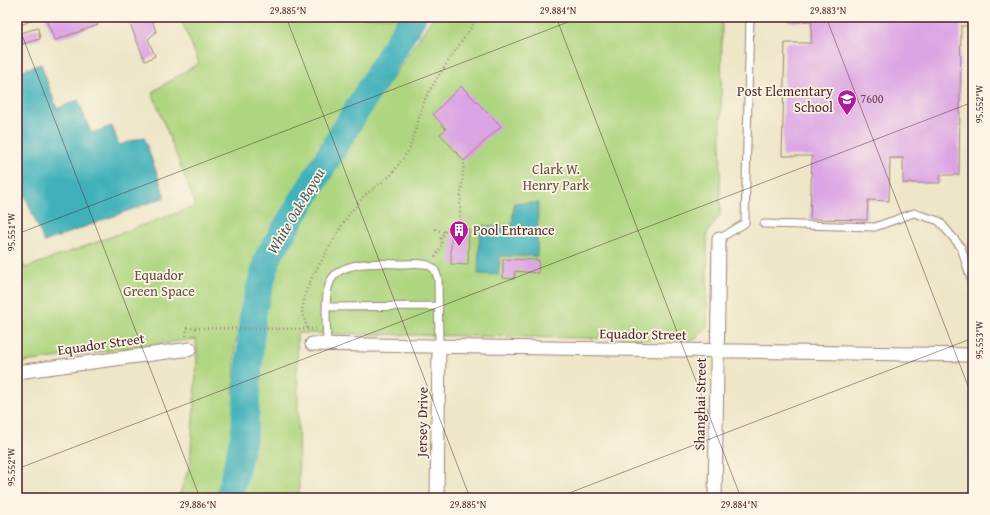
<svg xmlns="http://www.w3.org/2000/svg" width="990" height="515" viewBox="0 0 990 515" font-family="'Gentium Book Plus',serif">
	<style>
		.green { fill: #aed57f; stroke: #7c7a55 }
		.water { fill: #41b1ba; stroke: #466872 }
		.lines { fill: none; stroke-linecap: round; stroke-linejoin: round }
		.river { stroke: #41b1ba; stroke-width: 27 }
		.building { fill: #dba4e4 }
		.lane-casing { stroke: #9c8279; stroke-width: 9 }
		.street-casing { stroke: #9c8279; stroke-width: 15 }
		.path { stroke: #9c8279; stroke-width: 2.5; stroke-dasharray: 1 3; stroke-linecap: butt }
		.lane { stroke: #fff; stroke-width: 7 }
		.street { stroke: #fff; stroke-width: 13 }
		.ticks { fill: none; stroke: #4a1f2b; stroke-width: 1; stroke-opacity: 0.45 }
		.labels { text-anchor: middle; stroke-width: 3.5; stroke-linejoin: round; paint-order: stroke }
		.number-label { font-size: 12px; fill: #6e4059 }
		.poi-label { font-size: 14px; fill: #4a1f2b; stroke: #fcf5e5; text-anchor: end }
		.park-label { font-size: 14px; fill: #634c40; stroke: #fcf5e5 }
		.street-label { font-size: 14px; fill: #4a1f2b; stroke: #fcf5e5 }
		.water-label { font-size: 15px; font-style: italic; fill: #465964; stroke: #fcf5e5 }
		.neatline { fill: none; stroke: #4a1f2b; stroke-width: 1.5 }
		.ticks-label { font-size: 10px; text-anchor: middle; fill: #4a1f2b }
	</style>
	<rect width="100%" height="100%" fill="#fcf5e5"/>
	<filter id="ink" filterUnits="userSpaceOnUse"><feTurbulence type="fractalNoise" baseFrequency=".025" numOctaves="2"/><feDisplacementMap in="SourceGraphic" scale="8" xChannelSelector="R" yChannelSelector="G"/><feConvolveMatrix kernelMatrix="1 2 1 2 8 2 1 2 1" color-interpolation-filters="sRGB"/></filter>
	<filter id="wash" filterUnits="userSpaceOnUse"><feTurbulence type="fractalNoise" baseFrequency=".012" numOctaves="4" result="noise"/><feDisplacementMap in="SourceGraphic" scale="16" xChannelSelector="R" yChannelSelector="G"/><feGaussianBlur stdDeviation="0.9" result="paint"/><feColorMatrix in="noise" values="0 0 0 0 0 0 0 0 0 0 0 0 0 0 0 0 0 1.4 0 .05"/><feComposite in="paint" operator="in"/></filter>
	<g filter="url(#wash)">
		<rect width="100%" height="100%" fill="#ede6c7"/>
		<path class="green" d="M 180,17 L 409,17 L 275,225 L 252,268 L 235,347 L 232,455 L 218,498 L 178,498 L 190,465 L 197,358 L 196,339 L 17,363 L 17,249 L 25,268 L 196,206 L 152,92 L 199,63 Z
			M 433,17 L 722,17 L 720,215 L 707,233 L 707,326 L 695,340 L 297,333 L 299,495 L 291,498 L 237,498 L 245,479 L 254,440 L 259,333 L 263,303 L 279,259 L 310,201 Z"/>
		<path class="water" d="M 41,64 L 57,109 L 78,100 L 91,133 L 112,126 L 119,145 L 144,137 L 165,197 L 44,242 L 17,176 L 17,72 Z
			M 514,203 L 538,203 L 537,256 L 500,256 L 498,275 L 478,274 L 480,226 L 512,226 Z"/>
		<g class="lines">
			<path class="river" d="M 229,498 L 244,435 L 253,312 L 268,257 L 413,17"/>
		</g>
		<g id="blocks">
			<path class="building" d="M 47,17 L 95,17 L 98,25 L 55,40 L 45,18 Z
				M 148,17 L 151,17 L 156,32 L 148,39 L 155,56 L 145,61 L 130,24 Z
				M 789,17 L 972,17 L 972,26 L 961,26 L 959,175 L 940,175 L 940,183 L 903,183 L 903,158 L 890,158 L 889,201 L 868,200 L 867,220 L 810,219 L 812,156 L 782,156 L 785,43 L 811,43 L 812,21 L 789,22 Z
				M 38,28 L 40,39 L 22,44 L 20,33 Z
				M 461,86 L 501,126 L 464,161 L 440,134 L 446,129 L 433,114 Z
				M 451,229 L 469,229 L 468,265 L 451,264 Z
				M 503,259 L 539,260 L 538,273 L 515,271 L 514,279 L 503,278 Z"/>
		</g>
	</g>
	<g filter="url(#ink)">
		<use href="#blocks" fill-opacity="0" stroke="#9c8279" stroke-width="1"/>
		<g class="lines">
			<defs>
				<path id="lane" d="M 17,22 L 29,17
					M 764,224 L 875,227 L 914,213 L 939,221 L 961,247 L 973,286
					M 719,239 L 745,223 L 750,17
					M 327,307 L 439,306
					M 327,344 C 327,326 323,296 331,280 C 343,259 383,264 403,264 C 411,264 423,262 430,266 C 436,269 436,273 438,279 L 439,346"/>
				<path id="street" d="M 312,344 L 973,355
					M 17,372 L 190,349
					M 437,498 L 439,346
					M 715,498 L 719,239"/>
			</defs>
			<use href="#lane" class="lane-casing"/>
			<use href="#street" class="street-casing"/>
			<path class="path" d="M 435,229 L 445,233
				M 435,257 L 442,245 L 441,238 L 449,226 L 460,226 L 460,206 L 464,161
				M 307,328 L 302,311 L 305,294 L 312,277 L 347,217 L 364,196 L 391,175 L 409,150 L 425,99 L 437,78 L 478,17
				M 186,336 L 187,328 L 317,329"/>
			<use href="#lane" class="lane"/>
			<use href="#street" class="street"/>
		</g>
	</g>
	<path class="ticks" d="M 286,17 L 470,498M 556,17 L 741,498M 826,17 L 973,399M 17,22 L 200,498M 17,234 L 581,17M 17,469 L 973,102M 556,498 L 973,338"/>
	<defs>
		<symbol id="school-pin" viewBox="-11 -11 22 30"><path d="M0 17L-7.5 6A9.5 9.5 0 1 1 7.5 6Z" fill="#b5179e" stroke="#fcf5e5"/><path d="M0-5L7-2L0 1L-7-2ZM-4 1L0 2.5L4 1V4Q0 6-4 4Z" fill="#fff"/></symbol>
		<symbol id="building-pin" viewBox="-11 -11 22 30"><path d="M0 17L-7.5 6A9.5 9.5 0 1 1 7.5 6Z" fill="#b5179e" stroke="#fcf5e5"/><path d="M-4-6H4V6H1V3H-1V6H-4ZM-2.5-4.3h1.7v1.8h-1.7ZM.8-4.3h1.7v1.8H.8ZM-2.5-1h1.7V.8h-1.7ZM.8-1h1.7V.8H.8Z" fill="#fff"/></symbol>
	</defs>
	<g fill-rule="evenodd">
		<use href="#school-pin" x="836" y="88" width="22" height="30"/>
		<use href="#building-pin" x="448" y="219" width="22" height="30"/>
	</g>
	<g class="labels">
		<g class="number-label">
			<text x="872" y="103">7600</text>
		</g>
		<g class="poi-label">
			<text x="833" y="96">Post Elementary<tspan x="833" dy="16">School</tspan></text>
			<text x="473" y="235" text-anchor="start">Pool Entrance</text>
		</g>
		<g class="park-label">
			<text x="556" y="174">Clark W.<tspan x="556" dy="16">Henry Park</tspan></text>
			<text x="159" y="280">Equador<tspan x="159" dy="16">Green Space</tspan></text>
		</g>
		<g class="street-label">
			<text transform="translate(643 334) rotate(1)" y="5">Equador Street</text>
			<text transform="translate(101 344) rotate(-8)" y="5">Equador Street</text>
			<text transform="translate(700 404) rotate(-89)" y="5">Shanghai Street</text>
			<text transform="translate(422 422) rotate(-89)" y="5">Jersey Drive</text>
		</g>
		<g class="water-label">
			<text transform="translate(296 211) rotate(-59)" y="5">White Oak Bayou</text>
		</g>
	</g>
	<rect width="990" height="515" fill="none" stroke="#fcf5e5" stroke-width="44"/>
	<rect x="22" y="22" width="946" height="471" class="neatline"/>
	<g class="ticks-label">
		<text x="288" y="14">29.885°N</text>
		<text x="558" y="14">29.884°N</text>
		<text x="828" y="14">29.883°N</text>
		<text transform="translate(979 104) rotate(-90)" y="4">95.552°W</text>
		<text transform="translate(11 232) rotate(-90)" y="4">95.551°W</text>
		<text transform="translate(979 340) rotate(-90)" y="4">95.553°W</text>
		<text transform="translate(11 467) rotate(-90)" y="4">95.552°W</text>
		<text x="198" y="508">29.886°N</text>
		<text x="468" y="508">29.885°N</text>
		<text x="739" y="508">29.884°N</text>
	</g>
</svg>
